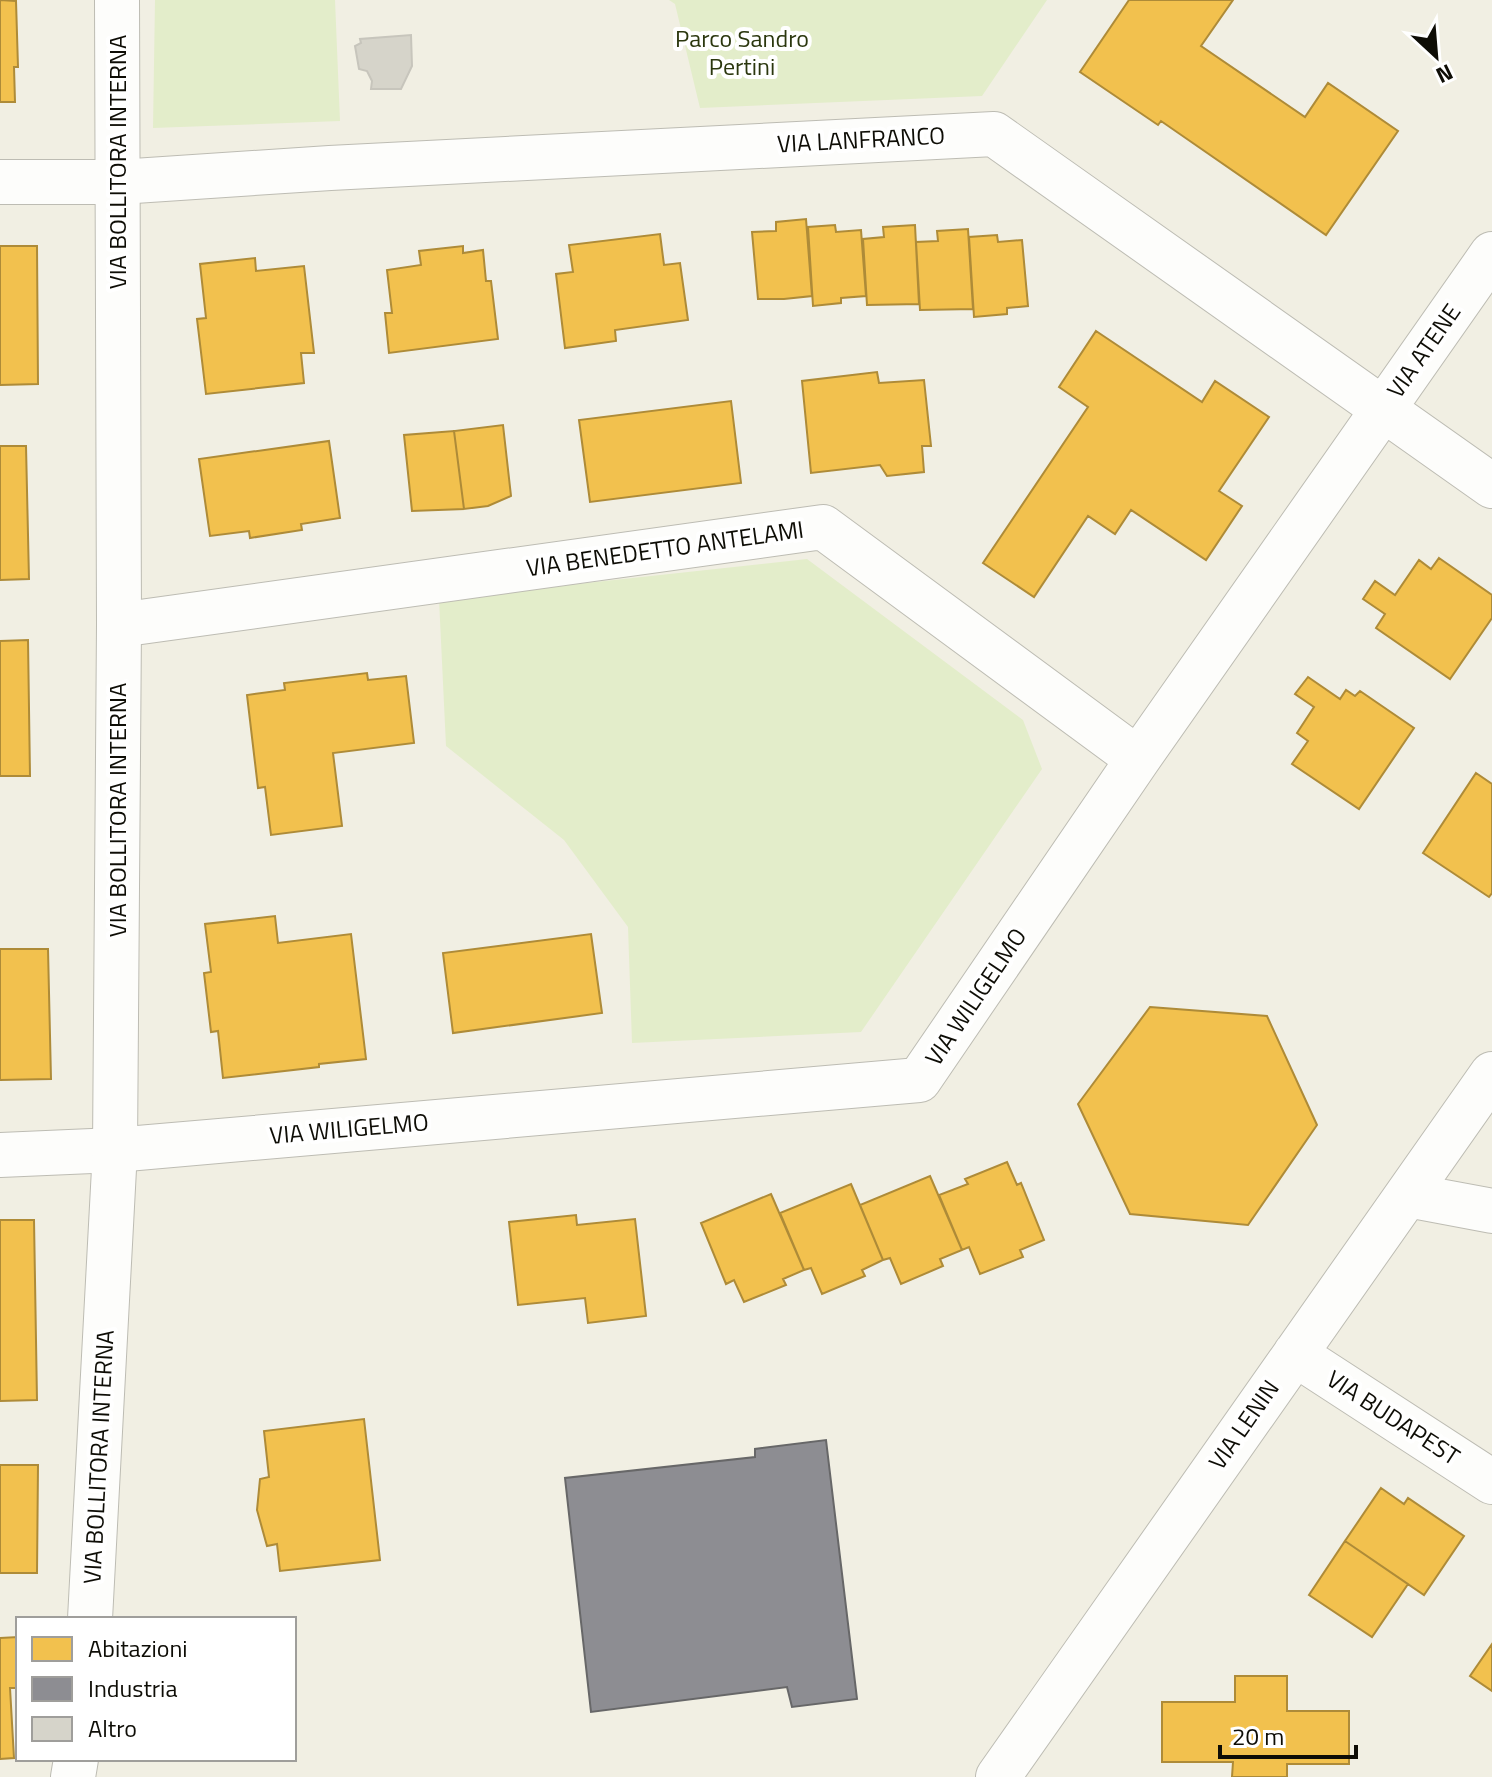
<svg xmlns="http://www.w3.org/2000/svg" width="1492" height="1777" viewBox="0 0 1492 1777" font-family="'Titillium Web',sans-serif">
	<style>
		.green { fill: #e3edca }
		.homes { fill: #f2c14e; stroke: #ae8b38; stroke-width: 2 }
		.industry { fill: #8d8d92; stroke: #676768; stroke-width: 2 }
		.building { fill: #d6d4ca; stroke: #c7c5bc; stroke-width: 2 }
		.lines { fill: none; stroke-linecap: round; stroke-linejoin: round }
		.street-casing { stroke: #bdbcb3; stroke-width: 46 }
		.secondary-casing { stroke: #bdbcb3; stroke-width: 46 }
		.street { stroke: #fdfdfb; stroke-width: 44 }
		.secondary { stroke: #fdfdfb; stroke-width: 44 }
		.labels { text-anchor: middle; stroke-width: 8; stroke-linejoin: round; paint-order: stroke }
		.park-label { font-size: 24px; fill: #2b370e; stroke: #fff }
		.street-label { font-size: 24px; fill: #0e0d06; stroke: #fff }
	</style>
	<rect width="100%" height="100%" fill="#f1efe3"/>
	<path class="green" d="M 155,0 L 335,0 L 340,121 L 153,128 Z
		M 669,0 L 1047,0 L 982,96 L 700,108 L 675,4 Z
		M 807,559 L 1023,720 L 1042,769 L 861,1032 L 632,1043 L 628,927 L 564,840 L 446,746 L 439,599 Z"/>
	<path class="homes" d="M 0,0 L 16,1 L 18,67 L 14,67 L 15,102 L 0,102 Z
		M 1129,0 L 1233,0 L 1201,46 L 1305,117 L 1328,83 L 1398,131 L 1326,235 L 1161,121 L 1158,125 L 1080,72 Z
		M 806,219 L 812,296 L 784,299 L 758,299 L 752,232 L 776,231 L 776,222 Z
		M 835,225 L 836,232 L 861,230 L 866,296 L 841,298 L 841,303 L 813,306 L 808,227 Z
		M 915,225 L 919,304 L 867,305 L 863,239 L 884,237 L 883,227 Z
		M 968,229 L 973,309 L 920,310 L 916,242 L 938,241 L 937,231 Z
		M 660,234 L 664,265 L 680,263 L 688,320 L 615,330 L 616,341 L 565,348 L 556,274 L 573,272 L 569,245 Z
		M 997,235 L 998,242 L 1022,240 L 1028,306 L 1007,308 L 1007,314 L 974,317 L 969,237 Z
		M 0,246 L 37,246 L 38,384 L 0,385 Z
		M 463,246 L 463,253 L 483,250 L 486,281 L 491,281 L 498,339 L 389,353 L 385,313 L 392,313 L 387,270 L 421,265 L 419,251 Z
		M 255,258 L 256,271 L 304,266 L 314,353 L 301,353 L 304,383 L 206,394 L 197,319 L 206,318 L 200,264 Z
		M 1096,331 L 1202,402 L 1215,381 L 1269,417 L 1219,491 L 1242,506 L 1206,560 L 1131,510 L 1115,534 L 1088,516 L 1034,597 L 983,563 L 1088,407 L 1059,387 Z
		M 877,372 L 879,383 L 924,380 L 931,446 L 922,446 L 924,472 L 887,476 L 880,465 L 811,473 L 802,381 Z
		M 731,401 L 741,483 L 590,502 L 579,420 Z
		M 503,425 L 511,496 L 488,506 L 464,509 L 454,431 Z
		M 454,431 L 464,509 L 412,511 L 404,435 Z
		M 329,441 L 340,518 L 301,524 L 302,530 L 250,538 L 249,531 L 210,536 L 199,459 Z
		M 0,446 L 26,446 L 29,579 L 0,580 Z
		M 1439,558 L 1492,595 L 1492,618 L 1450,679 L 1376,628 L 1385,614 L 1363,599 L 1375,581 L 1395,595 L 1419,560 L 1431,569 Z
		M 28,640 L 30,776 L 0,776 L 0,641 Z
		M 367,673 L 368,680 L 406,676 L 414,743 L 333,753 L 342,826 L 271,835 L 265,787 L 258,788 L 247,695 L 285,690 L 284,683 Z
		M 1308,677 L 1340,699 L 1346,690 L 1355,696 L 1360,691 L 1414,728 L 1359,809 L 1292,764 L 1308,741 L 1297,733 L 1314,707 L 1295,694 Z
		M 1476,773 L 1492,784 L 1492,893 L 1489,897 L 1423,853 Z
		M 275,916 L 278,943 L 351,934 L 366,1059 L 319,1064 L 319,1067 L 223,1078 L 218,1031 L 211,1032 L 204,973 L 211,972 L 205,924 Z
		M 591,934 L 602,1013 L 453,1033 L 443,953 Z
		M 0,949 L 48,949 L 51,1079 L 0,1080 Z
		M 1150,1007 L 1267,1016 L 1317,1125 L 1248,1225 L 1130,1214 L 1078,1104 Z
		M 1007,1162 L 1017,1185 L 1021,1183 L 1044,1240 L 1020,1250 L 1023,1257 L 980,1274 L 969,1247 L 962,1250 L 939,1195 L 968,1184 L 965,1179 Z
		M 930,1176 L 962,1250 L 940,1259 L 943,1266 L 901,1284 L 890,1258 L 883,1260 L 860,1205 Z
		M 851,1184 L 883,1260 L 862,1270 L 865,1276 L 822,1294 L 811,1268 L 804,1270 L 780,1213 Z
		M 771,1194 L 804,1270 L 783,1279 L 786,1285 L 744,1302 L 734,1280 L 726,1284 L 701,1223 Z
		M 576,1215 L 577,1225 L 635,1219 L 646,1316 L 588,1323 L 585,1298 L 518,1305 L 509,1222 Z
		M 0,1220 L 34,1220 L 37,1400 L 0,1401 Z
		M 364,1419 L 380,1560 L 280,1571 L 277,1544 L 267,1546 L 257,1510 L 260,1479 L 269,1477 L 264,1431 Z
		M 0,1465 L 38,1465 L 37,1573 L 0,1573 Z
		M 1381,1488 L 1404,1504 L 1408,1498 L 1464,1536 L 1424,1595 L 1345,1541 Z
		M 1345,1541 L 1408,1584 L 1372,1637 L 1309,1595 Z
		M 18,1637 L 18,1688 L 10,1688 L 14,1758 L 0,1759 L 0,1638 Z
		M 1492,1644 L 1492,1691 L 1470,1676 Z
		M 1235,1676 L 1287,1676 L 1287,1711 L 1349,1711 L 1349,1764 L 1287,1764 L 1287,1777 L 1232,1777 L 1233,1762 L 1162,1762 L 1162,1702 L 1235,1702 Z"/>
	<path class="industry" d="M 826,1440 L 857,1699 L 792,1707 L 787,1687 L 591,1712 L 565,1478 L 755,1457 L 755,1449 Z"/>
	<path class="building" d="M 411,35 L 412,66 L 401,89 L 371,89 L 372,81 L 367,71 L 359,69 L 355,46 L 361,43 L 360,39 Z"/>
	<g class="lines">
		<defs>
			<path id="street" d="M 0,182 L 119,182 L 330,168 L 994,134 L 1492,486
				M 119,625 L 823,527 L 1138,759
				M 0,1155 L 115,1150 L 919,1080 L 1138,759 L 1492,254
				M 1407,1195 L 1492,1211
				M 1295,1354 L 1492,1482
				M 998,1777 L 1492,1074"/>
			<path id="secondary" d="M 90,1619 L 115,1150 L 119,625 L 117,0
				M 73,1777 L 76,1759"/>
		</defs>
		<use href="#street" class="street-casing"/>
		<use href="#secondary" class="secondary-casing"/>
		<use href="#street" class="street"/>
		<use href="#secondary" class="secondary"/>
	</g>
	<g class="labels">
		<g class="park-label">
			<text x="742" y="47">Parco Sandro<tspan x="742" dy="28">Pertini</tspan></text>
		</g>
		<g class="street-label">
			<text transform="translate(861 140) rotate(-3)" y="8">VIA LANFRANCO</text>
			<text transform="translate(118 162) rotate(-90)" y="8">VIA BOLLITORA INTERNA</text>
			<text transform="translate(1424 351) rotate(-55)" y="8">VIA ATENE</text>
			<text transform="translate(665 549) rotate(-8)" y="8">VIA BENEDETTO ANTELAMI</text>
			<text transform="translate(118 810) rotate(-90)" y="8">VIA BOLLITORA INTERNA</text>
			<text transform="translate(976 997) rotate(-56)" y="8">VIA WILIGELMO</text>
			<text transform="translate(349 1129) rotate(-5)" y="8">VIA WILIGELMO</text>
			<text transform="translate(1393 1418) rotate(33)" y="8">VIA BUDAPEST</text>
			<text transform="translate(1244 1425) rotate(-55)" y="8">VIA LENIN</text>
			<text transform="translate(99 1457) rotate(-87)" y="8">VIA BOLLITORA INTERNA</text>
		</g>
	</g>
	<rect x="16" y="1617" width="280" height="144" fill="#ffffff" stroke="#9f9e9b" stroke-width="2"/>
	<rect x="32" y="1637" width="40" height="24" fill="#f2c14e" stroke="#9f9e9b" stroke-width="2"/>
	<text x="88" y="1657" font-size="24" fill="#0e0d06">Abitazioni</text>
	<rect x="32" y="1677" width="40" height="24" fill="#8d8d92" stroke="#9f9e9b" stroke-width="2"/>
	<text x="88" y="1697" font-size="24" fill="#0e0d06">Industria</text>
	<rect x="32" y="1717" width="40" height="24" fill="#d6d4ca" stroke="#9f9e9b" stroke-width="2"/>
	<text x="88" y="1737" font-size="24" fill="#0e0d06">Altro</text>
	<g transform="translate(1436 56) rotate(154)" stroke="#ffffff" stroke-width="6" paint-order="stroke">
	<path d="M0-6L14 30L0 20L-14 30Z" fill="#0e0d06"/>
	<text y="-12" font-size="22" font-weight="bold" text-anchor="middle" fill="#0e0d06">N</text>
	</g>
	<path d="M1220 1745v12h136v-12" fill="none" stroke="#0e0d06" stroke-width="4"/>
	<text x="1232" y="1745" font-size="24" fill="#0e0d06" stroke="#ffffff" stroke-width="6" paint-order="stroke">20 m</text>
</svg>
